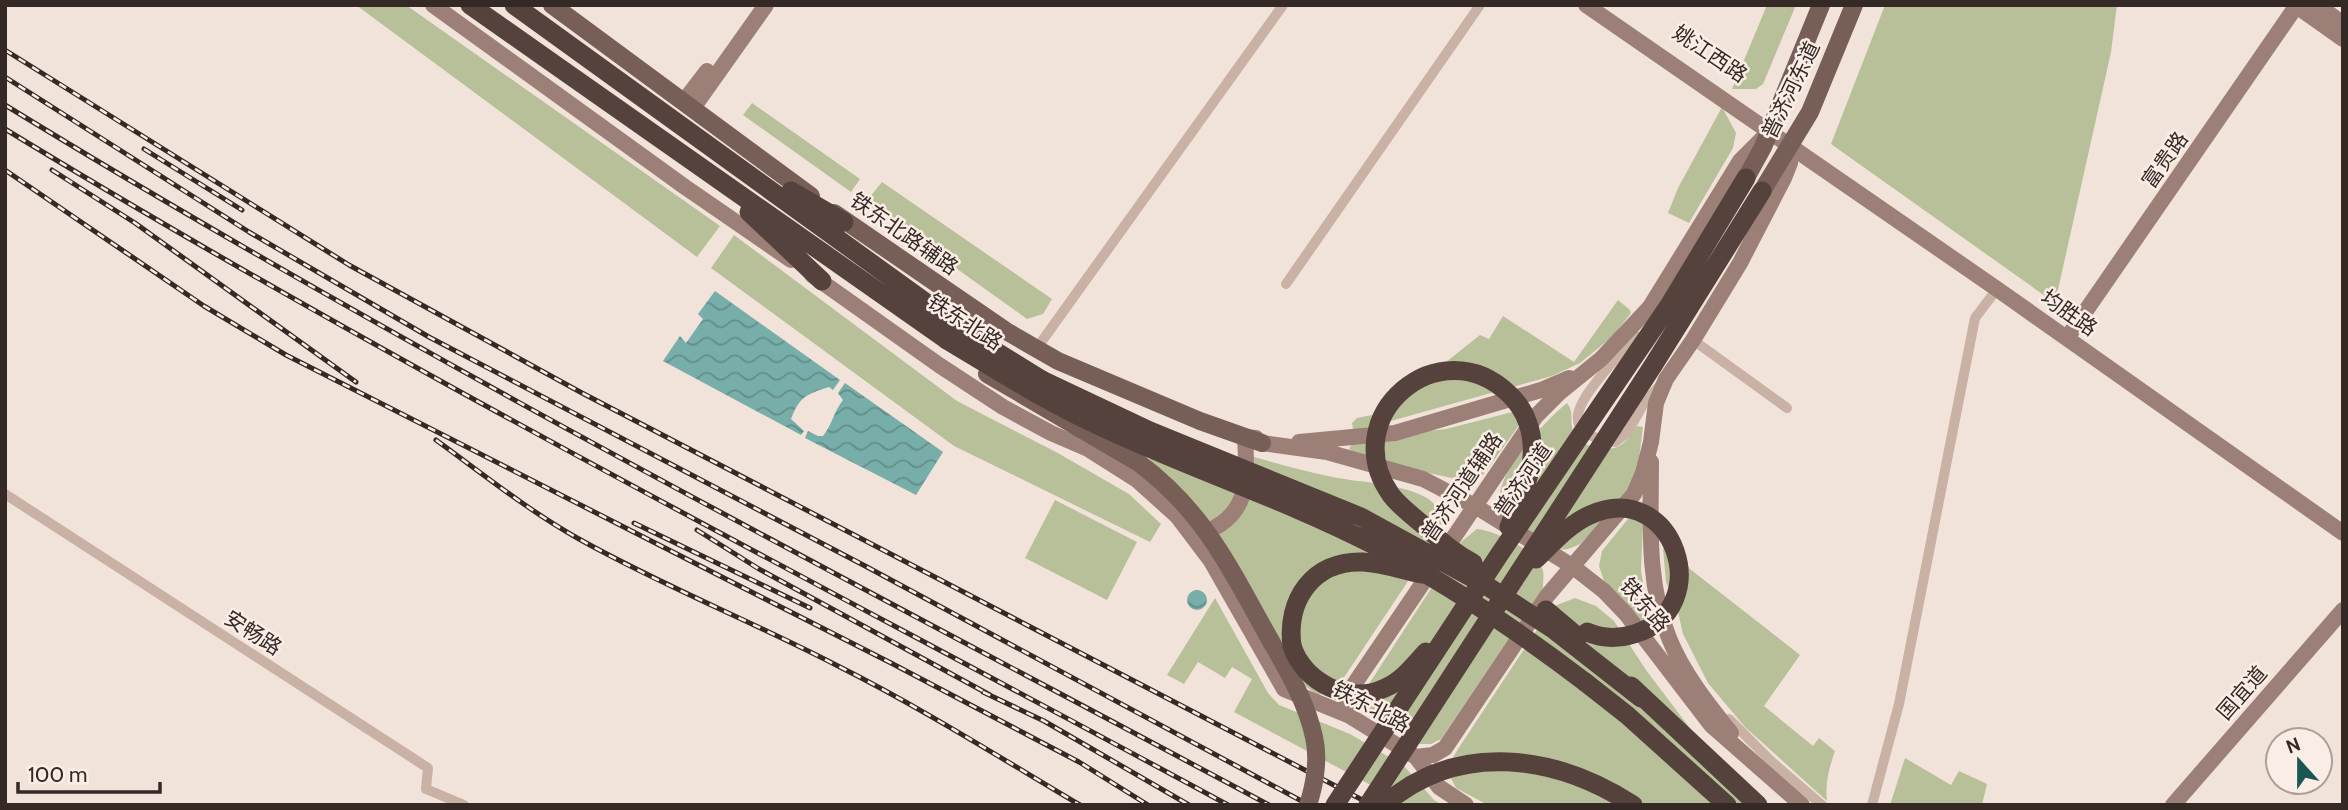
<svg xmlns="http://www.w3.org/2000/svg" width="2348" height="810" viewBox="0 0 2348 810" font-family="Cabin,'Noto Sans SC',sans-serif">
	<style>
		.green { fill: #b8c099 }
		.water { fill: url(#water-waves) }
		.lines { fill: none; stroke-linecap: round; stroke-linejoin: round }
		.street { stroke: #c9b1a5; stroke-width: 10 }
		.secondary { stroke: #9c8077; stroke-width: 16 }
		.primary { stroke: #775e57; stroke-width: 18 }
		.highway { stroke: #56423d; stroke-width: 19 }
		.rail-casing { stroke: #352926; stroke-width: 5 }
		.rail { stroke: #f9ede5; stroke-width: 2.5; stroke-dasharray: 8; stroke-linecap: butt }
		.primary-bridge { stroke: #775e57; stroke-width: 18 }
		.highway-bridge { stroke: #56423d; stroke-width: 19 }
		.labels { text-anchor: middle; stroke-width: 5; stroke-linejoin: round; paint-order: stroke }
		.street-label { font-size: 21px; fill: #352926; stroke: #f9ede5 }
	</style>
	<defs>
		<pattern id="water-waves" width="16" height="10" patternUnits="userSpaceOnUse" patternTransform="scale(1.75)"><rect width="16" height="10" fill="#78aea9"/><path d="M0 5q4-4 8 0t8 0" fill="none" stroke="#638e89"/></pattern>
	</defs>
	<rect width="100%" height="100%" fill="#f1e3d9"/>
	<path class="green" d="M 356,5 L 406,5 L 720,226 L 697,257 Z
		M 1767,5 L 1796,5 L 1763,84 L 1756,89 L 1732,89 Z
		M 1885,5 L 2117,5 L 2111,52 L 2055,303 L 1831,144 Z
		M 752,103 L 860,179 L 851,192 L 743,115 Z
		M 1722,107 L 1736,133 L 1733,148 L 1689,223 L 1668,213 L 1678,188 Z
		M 882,182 L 1052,299 L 1043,314 L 1027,319 L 865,203 Z
		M 734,235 L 957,401 L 1056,452 L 1129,494 L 1161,524 L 1150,542 L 954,446 L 711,268 Z
		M 1618,300 L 1630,310 L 1631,313 L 1612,337 L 1580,363 L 1552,376 L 1362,429 L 1353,429 L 1352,423 L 1357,418 L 1372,415 L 1441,366 L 1480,335 L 1489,339 L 1503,316 L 1574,362 Z
		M 1567,403 C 1575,414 1569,419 1573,430 C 1580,446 1602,453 1617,447 C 1626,443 1632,434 1637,426 L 1643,427 L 1638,466 L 1626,497 L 1580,544 C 1573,547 1567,551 1559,549 C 1551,548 1511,520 1505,513 C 1501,508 1499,499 1500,493 C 1504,465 1546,420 1567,403 Z
		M 1532,407 L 1484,474 L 1471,482 L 1366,460 L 1349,449 L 1354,439 L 1446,429 Z
		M 1254,457 C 1279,464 1303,471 1328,476 C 1359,483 1396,482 1425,497 C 1439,504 1444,519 1440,533 L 1339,685 L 1330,693 L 1317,695 L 1304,685 L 1217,533 L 1256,483 Z
		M 1151,458 L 1239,493 L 1213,526 L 1174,483 L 1147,462 Z
		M 1644,499 L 1641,570 L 1651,634 L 1604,581 L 1599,566 L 1602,551 Z
		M 1055,500 L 1137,542 L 1107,600 L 1025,558 Z
		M 1477,529 C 1497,531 1537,551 1543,571 C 1544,576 1543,582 1543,588 L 1441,739 L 1431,744 L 1420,744 L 1373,717 L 1365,704 L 1363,693 L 1462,541 Z
		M 1669,543 L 1690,569 L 1800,655 L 1764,706 L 1813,746 L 1819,738 L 1835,751 C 1829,768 1825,783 1827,801 L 1745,727 L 1708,683 L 1683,634 L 1678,612 L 1666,582 L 1663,549 Z
		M 1215,598 L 1268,693 L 1279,705 L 1350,734 L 1404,766 L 1434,800 L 1442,805 L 1408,805 L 1234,712 L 1252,679 L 1232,667 L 1225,678 L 1198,662 L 1184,684 L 1167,675 Z
		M 1575,598 L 1596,606 L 1614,621 L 1646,670 L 1748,805 L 1488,805 L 1456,788 L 1446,769 L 1458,749 L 1552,607 Z
		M 1905,758 L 1951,785 L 1959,771 L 1987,784 L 1982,805 L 1890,805 Z"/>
	<path class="water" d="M 715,291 L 840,380 L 833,390 L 829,387 C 807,394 800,396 791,419 L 804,431 L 801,435 L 663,361 L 680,336 L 686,343 L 703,319 L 698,314 Z
		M 845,383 L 943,452 L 916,495 L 805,438 L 808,431 L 818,436 L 823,436 C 832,425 834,411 843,400 L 838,393 Z
		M1187 600a10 10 0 1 1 20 0a10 10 0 1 1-20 0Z"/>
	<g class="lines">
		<path class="street" d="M 1286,284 L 1480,5
			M 1634,333 C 1626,344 1619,355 1610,365 C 1586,395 1549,433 1615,442 L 1627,433 L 1643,405 L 1660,385
			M 1693,340 L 1787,408
			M 1037,348 L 1283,5
			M 5,494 L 428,768 L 426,789 L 464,805
			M 1729,719 L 1772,762 L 1822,805
			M 1872,805 L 1899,704 L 1975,318 L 1997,289"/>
		<path class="secondary" d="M 433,5 L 685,187 L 791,260
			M 1586,5 L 1997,289 L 2343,533
			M 2295,5 L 2343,39
			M 2318,5 L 2343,24
			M 684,101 L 707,71
			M 693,108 L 766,5
			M 812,275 L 939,365 L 1003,407 L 1051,433 L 1088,449 L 1137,480 L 1177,516 L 1211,561 L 1284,689 L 1348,715 L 1416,757 L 1439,787 L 1466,805
			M 2067,338 L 2297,5
			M 1299,442 L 1395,433 L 1541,390 L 1569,378
			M 1262,443 L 1327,452 L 1423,479 L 1475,506 L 1572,566 L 1604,591 L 1626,614 L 1711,725 L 1802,805
			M 1651,462 C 1651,521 1646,582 1669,638 C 1683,673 1708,704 1731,733
			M 1196,529 L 1206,532 C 1251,513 1247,478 1245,437 L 1256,438
			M 1348,715 C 1343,702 1347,695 1355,683 L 1536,416 L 1559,393 L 1601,359 L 1650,307 L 1740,161 L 1769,132
			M 1416,757 L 1433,755 L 1445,748 L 1547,596 L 1634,494 L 1643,473 L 1651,442 L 1656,403 L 1666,379 L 1693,340 L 1740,263 L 1784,178 L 1790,163 L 1791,145
			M 2173,805 L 2343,610"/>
		<path class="primary" d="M 552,5 L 811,196
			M 1746,178 L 1763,147 L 1821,5
			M 1762,191 L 1810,112 L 1854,5
			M 834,213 L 1006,331 L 1058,361 L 1200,421 L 1262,443"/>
		<path class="highway" d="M 470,5 C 629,117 789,228 947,340
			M 514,5 L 979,341 L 1042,380
			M 791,191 L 844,222
			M 749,212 L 822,281
			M 1546,610 L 1578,637
			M 1292,646 C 1286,600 1313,560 1363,562 C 1383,563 1402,570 1422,574
			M 1585,682 L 1627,715 L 1727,805
			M 1631,686 L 1758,805"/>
		<defs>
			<path id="rail" d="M 5,50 L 349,265 L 582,393 L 1372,805
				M 5,77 L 249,232 L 429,337 L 867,567 L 1309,805
				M 5,105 C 416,357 845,578 1269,805
				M 5,129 C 403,372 819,583 1228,805
				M 144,149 L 242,210
				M 5,170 L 204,306 L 286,355 L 891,663 L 1079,762 L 1148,805
				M 52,170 L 135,223 L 356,382
				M 436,440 C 483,474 529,511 579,539 C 663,586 751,621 836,665 C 920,707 999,757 1080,805
				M 634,523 L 810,608
				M 697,530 L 759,569 L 990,695
				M 983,692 L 1044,721 L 1189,805"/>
		</defs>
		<use href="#rail" class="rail-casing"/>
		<use href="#rail" class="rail"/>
		<path class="primary-bridge" d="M 987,374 L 1139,463 C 1204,512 1229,566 1268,636 C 1286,668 1306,700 1314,737 C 1319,758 1315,784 1308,805"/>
		<path class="highway-bridge" d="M 947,340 C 997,370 1047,402 1100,426 C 1189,468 1284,499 1372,544 C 1449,584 1517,630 1585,682
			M 1042,380 L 1150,431 L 1361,517 L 1487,586 L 1553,629 L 1641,698
			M 1536,559 C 1552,544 1569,524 1590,515 C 1674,477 1718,609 1634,634 C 1618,639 1603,639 1587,632
			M 1473,563 C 1453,553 1439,539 1422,524 C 1412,515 1400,507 1391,495 C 1335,416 1440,327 1509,394 C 1526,410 1534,433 1532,457 C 1530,481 1518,504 1509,527
			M 1292,646 C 1304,683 1349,705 1385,688 C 1402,681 1414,665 1426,652
			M 1335,805 L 1499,555 L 1670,304 L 1746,178
			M 1368,805 L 1654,364 L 1762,191
			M 1384,805 C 1458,740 1556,755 1633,805"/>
	</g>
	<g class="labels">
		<g class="street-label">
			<text transform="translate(1710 54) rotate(34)" y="7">姚江西路</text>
			<text transform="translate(1791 90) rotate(-64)" y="7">普济河东道</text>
			<text transform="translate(2165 160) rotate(-55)" y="7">富贵路</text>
			<text transform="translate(904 234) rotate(35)" y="7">铁东北路辅路</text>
			<text transform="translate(2069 313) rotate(35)" y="7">均胜路</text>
			<text transform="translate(965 322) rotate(33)" y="7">铁东北路</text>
			<text transform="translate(1523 480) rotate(-55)" y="7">普济河道</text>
			<text transform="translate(1462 487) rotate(-56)" y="7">普济河道辅路</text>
			<text transform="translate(1645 605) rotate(49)" y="7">铁东路</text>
			<text transform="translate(253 633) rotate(33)" y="7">安畅路</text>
			<text transform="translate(2242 693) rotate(-49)" y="7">国宜道</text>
			<text transform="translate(1371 707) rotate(28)" y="7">铁东北路</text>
		</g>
	</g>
	<rect width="2348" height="810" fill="none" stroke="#352926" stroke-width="14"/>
	<g transform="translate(2299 761) rotate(339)"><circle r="33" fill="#f9ede5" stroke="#ab9f99" stroke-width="2"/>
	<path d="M0-5L12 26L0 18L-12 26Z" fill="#1c5652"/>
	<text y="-10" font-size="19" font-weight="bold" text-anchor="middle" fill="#352926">N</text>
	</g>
	<path d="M18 782v10h142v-10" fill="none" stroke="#352926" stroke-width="3.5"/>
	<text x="28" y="782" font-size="21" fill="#352926" stroke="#f9ede5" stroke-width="5" paint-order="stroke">100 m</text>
</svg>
